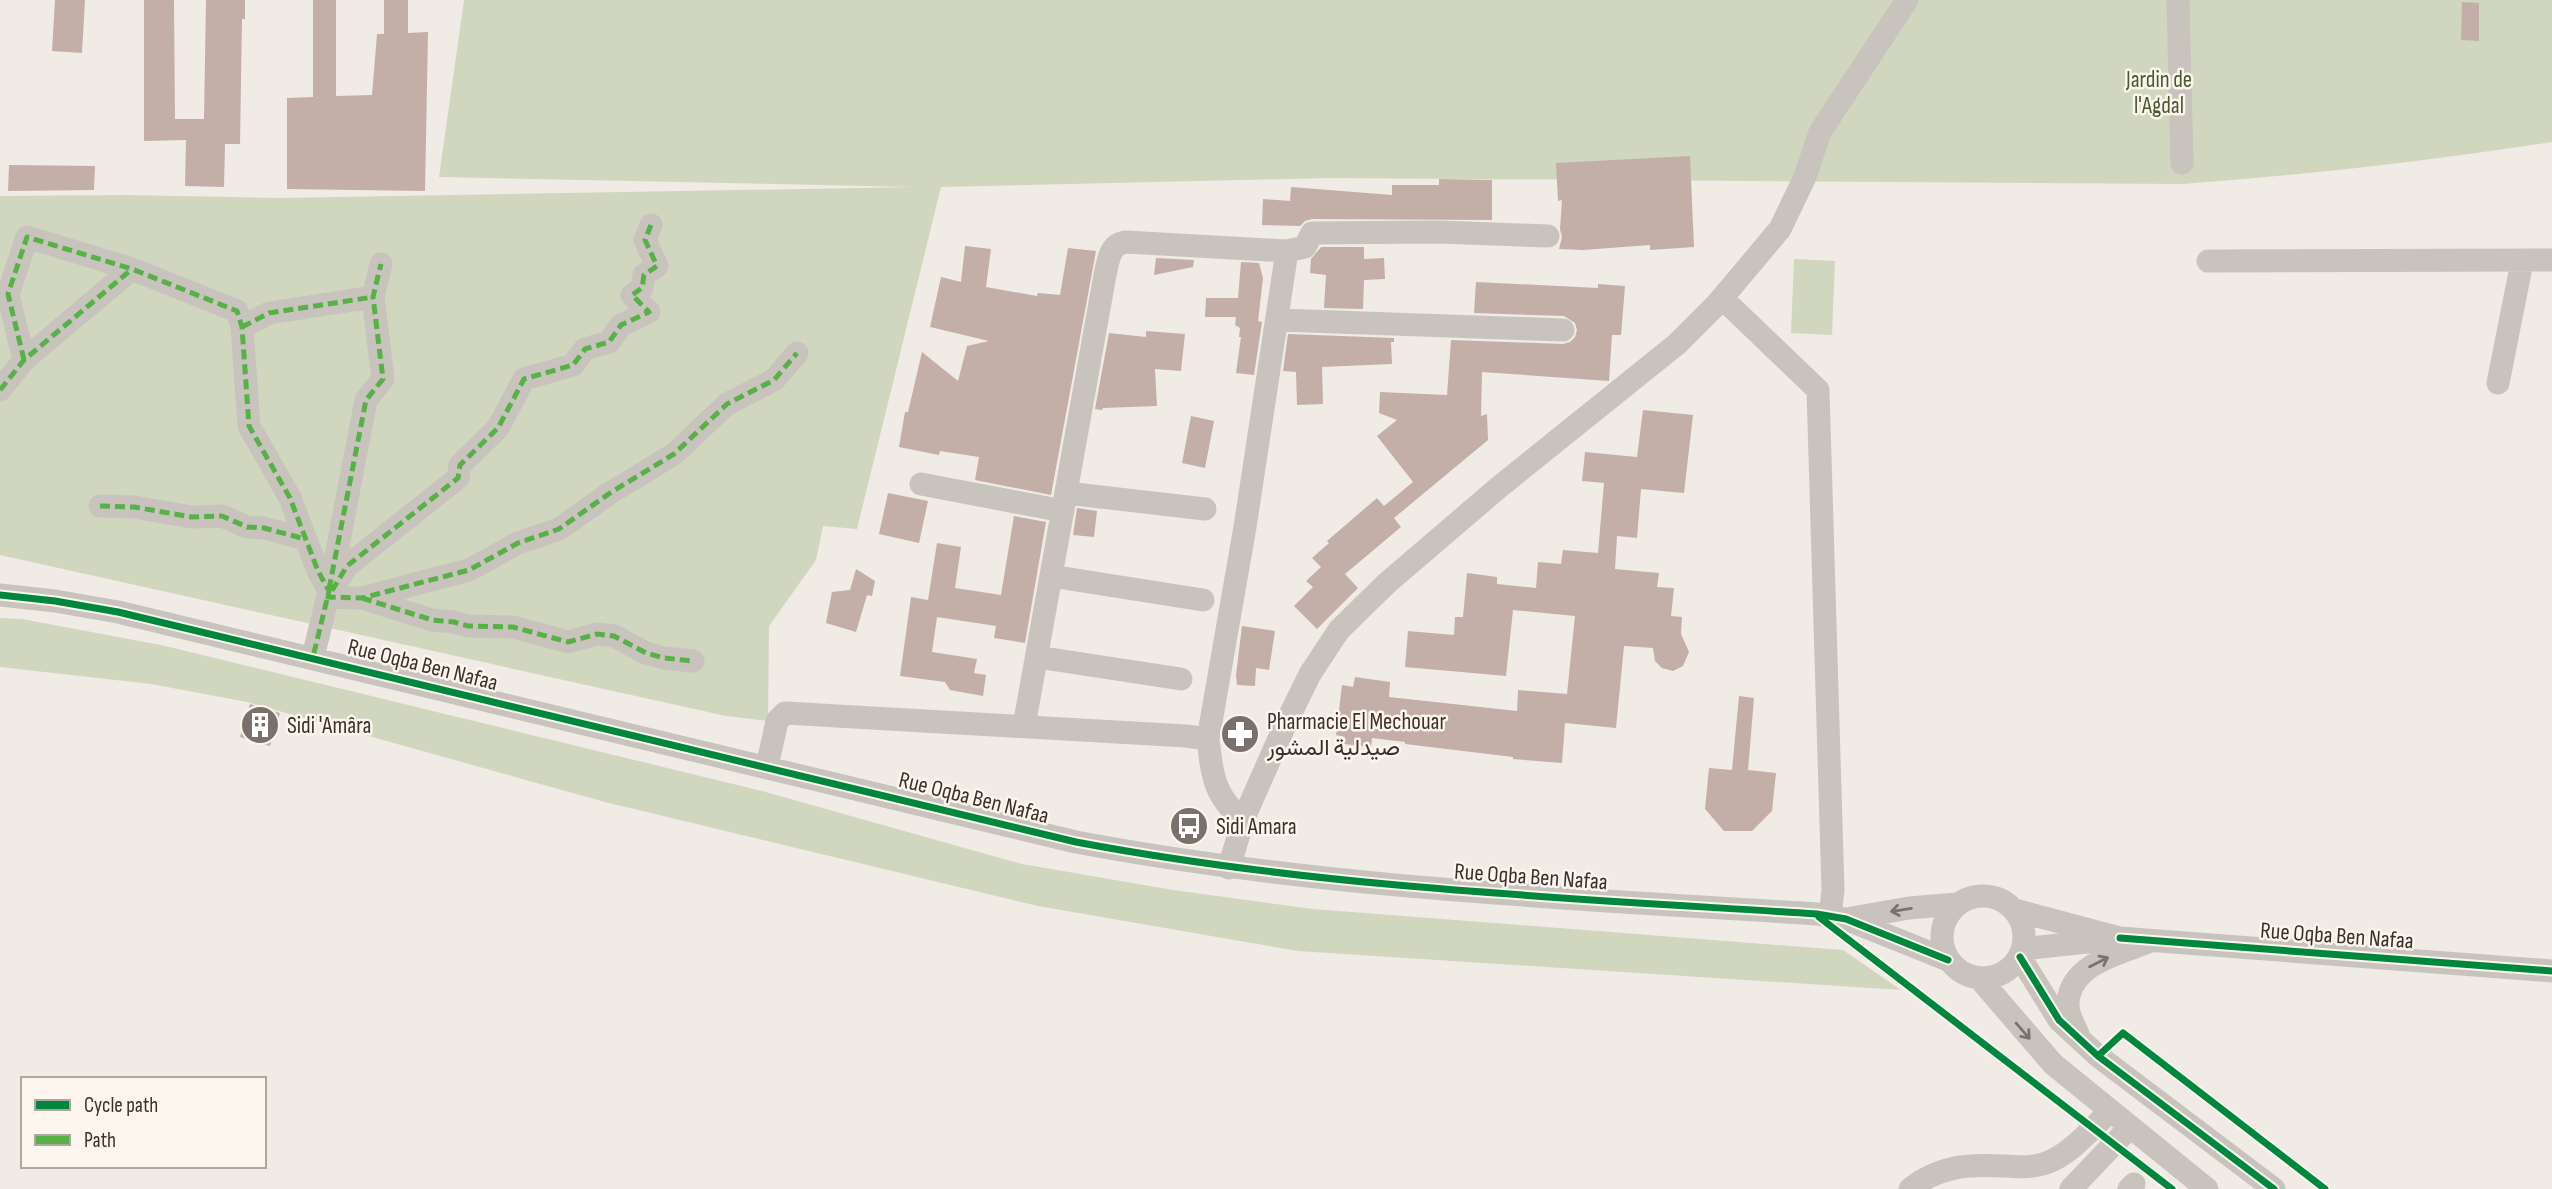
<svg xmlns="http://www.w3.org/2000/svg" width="2552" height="1189" viewBox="0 0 2552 1189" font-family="'Sofia Sans Condensed',Vazirmatn,sans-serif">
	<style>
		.green { fill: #d1d6bf }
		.building { fill: #c3afa7 }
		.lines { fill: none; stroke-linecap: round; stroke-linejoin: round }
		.minor { stroke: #c9c3be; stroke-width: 23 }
		.quiet { stroke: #57b246; stroke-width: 5; stroke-dasharray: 10 5; stroke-linecap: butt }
		.cycleway-casing { stroke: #fbf5ee; stroke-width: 11 }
		.cycleway { stroke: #00873e; stroke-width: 7 }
		.oneway { stroke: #7b726d }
		.labels { text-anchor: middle; stroke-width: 5; stroke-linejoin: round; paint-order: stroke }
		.park-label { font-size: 23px; fill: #4a5a2e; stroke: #fbf5ee }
		.street-label { font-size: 23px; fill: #3b302b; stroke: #fbf5ee }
		.poi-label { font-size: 23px; fill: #3b302b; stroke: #fbf5ee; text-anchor: start }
	</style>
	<rect width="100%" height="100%" fill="#f0ebe5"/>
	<path class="green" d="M 464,0 L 2552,0 L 2552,142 C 2429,161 2306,175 2182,184 L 1330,178 L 941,187 L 857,529 L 823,526 L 816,560 L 769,626 L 768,721 L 726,716 L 0,555 L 0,196 L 126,195 L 281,198 L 914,187 L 439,177 Z
		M 1794,259 L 1835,261 L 1832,335 L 1791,333 Z
		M 0,618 L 22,619 L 161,645 L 762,791 L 1022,864 L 1173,890 L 1313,909 L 1843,950 L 1901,990 L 1298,951 L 1038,906 L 605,802 L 247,702 L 151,684 L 0,667 Z"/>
	<path class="building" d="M 55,0 L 85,0 L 82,53 L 52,51 Z
		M 144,0 L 174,0 L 175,119 L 204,119 L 206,0 L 245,0 L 245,19 L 242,19 L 240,144 L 225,144 L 224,187 L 185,186 L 186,140 L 144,141 Z
		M 313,0 L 336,0 L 336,96 L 372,95 L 377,34 L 384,34 L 384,0 L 408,0 L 408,33 L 428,32 L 425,191 L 287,189 L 287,98 L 313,97 Z
		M 2462,2 L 2479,3 L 2479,41 L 2461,40 Z
		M 1690,156 L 1694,247 L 1650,250 L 1650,245 L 1583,250 L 1559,249 L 1562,237 L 1560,229 L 1562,200 L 1558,201 L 1556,163 Z
		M 9,165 L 95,166 L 94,190 L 8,191 Z
		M 1439,179 L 1492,180 L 1492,220 L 1312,219 L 1305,221 L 1300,226 L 1262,225 L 1263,199 L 1290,201 L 1291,187 L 1392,195 L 1392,185 L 1439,185 Z
		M 965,246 L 991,249 L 986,287 L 1037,296 L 1038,293 L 1060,295 L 1068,248 L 1096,251 L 1051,495 L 975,480 L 979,457 L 940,451 L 939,455 L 899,447 L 905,412 L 908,412 L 922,352 L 958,381 L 967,346 L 989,341 L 930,327 L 941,277 L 961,282 Z
		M 1321,247 L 1364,247 L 1364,259 L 1384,258 L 1385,279 L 1364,280 L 1363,309 L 1324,308 L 1326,275 L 1310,273 L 1311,259 Z
		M 1156,258 L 1194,260 L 1193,267 L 1154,275 Z
		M 1241,262 L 1259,263 L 1263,278 L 1258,321 L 1262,322 L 1254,375 L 1236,373 L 1241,337 L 1239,337 L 1240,328 L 1235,325 L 1236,317 L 1205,317 L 1206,298 L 1238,298 Z
		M 1476,282 L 1598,288 L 1598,284 L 1625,286 L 1621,335 L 1612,335 L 1609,381 L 1482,372 L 1481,416 L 1487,414 L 1488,440 L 1394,518 L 1401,527 L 1345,574 L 1358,588 L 1317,629 L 1294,606 L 1313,587 L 1306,581 L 1321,567 L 1312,558 L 1329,543 L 1327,541 L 1377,498 L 1384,506 L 1413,482 L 1377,436 L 1397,420 L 1379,413 L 1380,392 L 1447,395 L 1451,340 L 1563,344 L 1570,342 L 1575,337 L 1577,330 L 1575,323 L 1564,316 L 1474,313 Z
		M 1146,331 L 1185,334 L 1181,371 L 1155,369 L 1157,406 L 1103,408 L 1102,410 L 1095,409 L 1109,333 L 1146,337 Z
		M 1288,334 L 1394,338 L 1394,342 L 1391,342 L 1392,364 L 1322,367 L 1323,404 L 1297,405 L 1296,372 L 1283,371 Z
		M 1643,410 L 1693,415 L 1684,493 L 1641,489 L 1637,538 L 1617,536 L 1615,569 L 1659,573 L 1657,587 L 1674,588 L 1671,616 L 1682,617 L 1681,634 L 1689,652 L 1683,666 L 1673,671 L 1662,668 L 1655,661 L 1653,648 L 1624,646 L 1616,728 L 1565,723 L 1562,763 L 1513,759 L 1513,757 L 1405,744 L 1405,742 L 1372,738 L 1371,747 L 1344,744 L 1345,737 L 1336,735 L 1342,685 L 1353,687 L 1355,677 L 1390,682 L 1389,697 L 1517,711 L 1518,690 L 1567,694 L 1575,616 L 1513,610 L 1506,676 L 1405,667 L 1408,631 L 1454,635 L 1455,617 L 1463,617 L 1467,573 L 1497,577 L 1497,584 L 1536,588 L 1538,562 L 1561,564 L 1563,550 L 1598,553 L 1604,483 L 1582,481 L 1585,452 L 1637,457 Z
		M 1191,416 L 1214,421 L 1205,468 L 1182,463 Z
		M 888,493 L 928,501 L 919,543 L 879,534 Z
		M 1077,508 L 1097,511 L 1094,537 L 1073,535 Z
		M 1014,516 L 1046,522 L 1025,643 L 994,638 L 996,626 L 937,617 L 932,652 L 977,659 L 974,673 L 986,675 L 983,696 L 950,690 L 945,682 L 900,676 L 911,597 L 928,600 L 937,543 L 961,547 L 955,588 L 1001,595 Z
		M 856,569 L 875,581 L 872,596 L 867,595 L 856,632 L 826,623 L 832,592 L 850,590 Z
		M 1242,626 L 1275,631 L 1269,670 L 1256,668 L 1255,686 L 1237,685 L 1236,675 Z
		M 1739,696 L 1754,698 L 1748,770 L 1776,773 L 1772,811 L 1752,831 L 1724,831 L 1705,809 L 1709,768 L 1732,770 Z
		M 250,704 L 280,713 L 270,746 L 240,737 Z"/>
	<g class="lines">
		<path class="minor" d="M 2178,0 L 2182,163
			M 651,225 L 645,240 L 657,266 L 644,275 L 642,288 L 632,295 L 649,312 L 621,325 L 609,342 L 585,349 L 573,365 L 524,379 L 498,428 L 460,465 L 458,478 L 347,566 L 328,597 L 362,598 L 469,570 L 518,543 L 559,529 L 610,493 L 674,454 L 727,404 L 774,380 L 797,353
			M 2208,261 L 2552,260
			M 1722,298 L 1818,390 L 1833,890 L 1830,917
			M 1279,320 L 1563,330
			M 242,327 L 269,313 L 373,297
			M 24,360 L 8,294 L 27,237 L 132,269 L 237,311 L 242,327 L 249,426 L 290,498 L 318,571 L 329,591 L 313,657
			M 2498,383 L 2522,262
			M 0,390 L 24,360 L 132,269
			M 921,484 L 1063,511
			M 1066,493 L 1205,509
			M 100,506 L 134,507 L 192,517 L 222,516 L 247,527 L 264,528 L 305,539
			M 1051,576 L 1203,600
			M 331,582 L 366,400 L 383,379 L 373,297 L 381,264
			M 0,595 L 55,601 L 118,612 L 1076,842 C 1320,888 1569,898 1817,914 L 1846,919 L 1948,960
			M 362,598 L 432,620 L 454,622 L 468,626 L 513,627 L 568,642 L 597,634 L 614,636 L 646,653 L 664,658 L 693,661
			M 1037,657 L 1181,679
			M 1024,726 L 1105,275 C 1108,262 1109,244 1126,242 L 1287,251 L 1305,247 L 1312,233 L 1439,232 L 1548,236
			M 1208,739 L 1245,527 L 1287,251
			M 767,767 L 777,721 L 785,713 L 1186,736 L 1208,739 C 1212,775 1214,796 1243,820
			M 1229,868 L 1243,820 L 1285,725 L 1310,674 L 1339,630 L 1387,583 L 1498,488 L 1677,344 L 1717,304 L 1780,229 L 1805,177 L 1820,132 L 1907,0
			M1942 937a41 41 0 1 1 82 0a41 41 0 1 1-82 0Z
			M 2015,910 L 2120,938 L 2552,971
			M 1846,919 L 1909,908 L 1957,904
			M 2022,949 L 2106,940
			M 2020,957 L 2059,1020 L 2098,1056 L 2274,1189
			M 1979,978 L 2053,1064 L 2207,1189
			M 2078,1034 C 2074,1025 2067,1013 2068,1003 C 2070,965 2117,954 2146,943
			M 1910,1189 C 1939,1166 1968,1164 2003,1166 C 2018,1167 2032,1168 2046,1163 C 2071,1154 2091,1129 2110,1111
			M 2071,1189 L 2130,1127
			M 2129,1189 L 2134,1184"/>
		<path class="quiet" d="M 651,225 L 645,240 L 657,266 L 644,275 L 642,288 L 632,295 L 649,312 L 621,325 L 609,342 L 585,349 L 573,365 L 524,379 L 498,428 L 460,465 L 458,478 L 347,566 L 328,597 L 362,598 L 469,570 L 518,543 L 559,529 L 610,493 L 674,454 L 727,404 L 774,380 L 797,353
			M 242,327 L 269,313 L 373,297
			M 24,360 L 8,294 L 27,237 L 132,269 L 237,311 L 242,327 L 249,426 L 290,498 L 318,571 L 329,591 L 313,657
			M 0,390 L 24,360 L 132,269
			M 100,506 L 134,507 L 192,517 L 222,516 L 247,527 L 264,528 L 305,539
			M 329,589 L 366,400 L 383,379 L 373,297 L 381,264
			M 362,598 L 432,620 L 454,622 L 468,626 L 513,627 L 568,642 L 597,634 L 614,636 L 646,653 L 664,658 L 693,661"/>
		<defs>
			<path id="cycleway" d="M 0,595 L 55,601 L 118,612 L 1076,842 C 1320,888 1569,898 1817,914 L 1846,919 L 1948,960
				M 1819,917 L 2172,1189
				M 2120,938 L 2552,971
				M 2020,957 L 2059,1020 L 2098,1056 L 2274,1189
				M 2098,1056 L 2123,1033 L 2325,1189"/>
		</defs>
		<use href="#cycleway" class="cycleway-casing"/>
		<use href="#cycleway" class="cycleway"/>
	</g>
	<defs><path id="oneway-shaft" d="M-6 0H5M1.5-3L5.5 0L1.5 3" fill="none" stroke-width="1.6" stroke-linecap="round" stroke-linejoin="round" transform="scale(1.75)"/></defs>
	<g class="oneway">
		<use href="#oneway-shaft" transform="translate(1901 910) rotate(171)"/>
		<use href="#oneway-shaft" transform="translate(2099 962) rotate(-27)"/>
		<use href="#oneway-shaft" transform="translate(2023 1031) rotate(49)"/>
	</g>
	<defs>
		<symbol id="building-disc" viewBox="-11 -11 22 22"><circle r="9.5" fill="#7a716c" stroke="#fbf5ee"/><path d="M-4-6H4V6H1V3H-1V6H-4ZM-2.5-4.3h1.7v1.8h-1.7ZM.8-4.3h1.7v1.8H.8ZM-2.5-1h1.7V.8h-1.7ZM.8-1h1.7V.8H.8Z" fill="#fff"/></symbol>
		<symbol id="pharmacy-disc" viewBox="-11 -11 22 22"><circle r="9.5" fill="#7a716c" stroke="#fbf5ee"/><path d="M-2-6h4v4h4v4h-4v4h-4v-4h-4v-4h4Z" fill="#fff"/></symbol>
		<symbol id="bus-disc" viewBox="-11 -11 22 22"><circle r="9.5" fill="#7a716c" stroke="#fbf5ee"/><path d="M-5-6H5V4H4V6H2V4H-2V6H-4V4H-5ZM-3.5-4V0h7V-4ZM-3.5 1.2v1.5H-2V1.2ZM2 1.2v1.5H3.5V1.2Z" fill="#fff"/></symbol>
	</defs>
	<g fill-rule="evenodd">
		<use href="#building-disc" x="238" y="703" width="44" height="44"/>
		<use href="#pharmacy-disc" x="1218" y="712" width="44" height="44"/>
		<use href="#bus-disc" x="1167" y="804" width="44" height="44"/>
	</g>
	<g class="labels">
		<g class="park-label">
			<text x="2159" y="87">Jardin de<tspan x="2159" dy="26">l'Agdal</tspan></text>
		</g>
		<g class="street-label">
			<text transform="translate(423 664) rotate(14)" y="8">Rue Oqba Ben Nafaa</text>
			<text transform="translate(974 797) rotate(14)" y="8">Rue Oqba Ben Nafaa</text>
			<text transform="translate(1531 876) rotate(4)" y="8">Rue Oqba Ben Nafaa</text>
			<text transform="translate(2337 935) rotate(4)" y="8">Rue Oqba Ben Nafaa</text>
		</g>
		<g class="poi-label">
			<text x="1267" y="729">Pharmacie El Mechouar<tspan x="1267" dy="26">صيدلية المشور</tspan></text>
			<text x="287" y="733">Sidi 'Amâra</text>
			<text x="1216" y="834">Sidi Amara</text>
		</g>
	</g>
	<rect x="21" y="1077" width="245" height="91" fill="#fbf5ee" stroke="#aea6a0" stroke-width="2"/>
	<rect x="35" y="1100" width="35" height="10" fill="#00873e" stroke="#aea6a0" stroke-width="2"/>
	<text x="84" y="1112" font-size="21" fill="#3b302b">Cycle path</text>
	<rect x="35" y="1135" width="35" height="10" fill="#57b246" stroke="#aea6a0" stroke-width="2"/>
	<text x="84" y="1147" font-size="21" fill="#3b302b">Path</text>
</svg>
